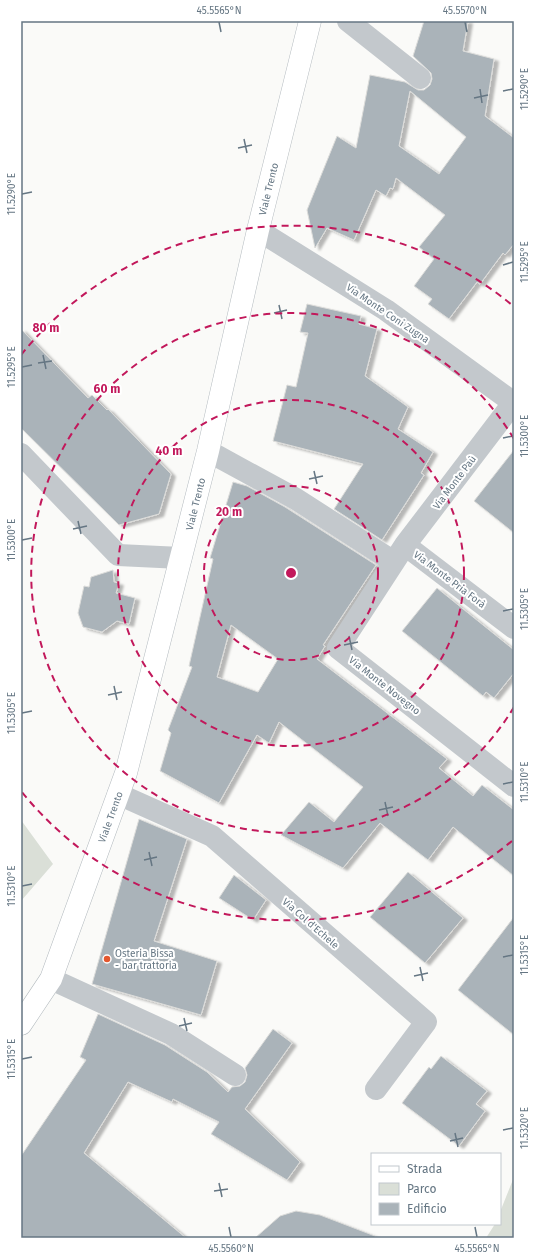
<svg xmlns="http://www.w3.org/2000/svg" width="535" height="1259" viewBox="0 0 535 1259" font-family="'Fira Sans',sans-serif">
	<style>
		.green { fill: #dadfd7 }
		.building { fill: #aab3b9; stroke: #dcdcda; fill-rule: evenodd; filter: url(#shadow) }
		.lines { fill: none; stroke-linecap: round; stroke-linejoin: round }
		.secondary-casing { stroke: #b3babf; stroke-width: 23 }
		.street { stroke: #c3c8cc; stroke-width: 22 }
		.secondary { stroke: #fff; stroke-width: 22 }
		.ticks { fill: none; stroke: #657683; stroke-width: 1.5 }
		.ring { fill: none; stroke: #c2185b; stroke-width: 2; stroke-dasharray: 7 5 }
		.poi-dot { fill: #e4572e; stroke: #fff; stroke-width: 1.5 }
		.labels { text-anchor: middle; stroke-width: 4; stroke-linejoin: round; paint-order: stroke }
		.street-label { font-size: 10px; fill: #657683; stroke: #fff }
		.poi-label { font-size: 10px; fill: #657683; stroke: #fff; text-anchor: start }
		.centre { fill: #c2185b; stroke: #fff; stroke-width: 2 }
		.ring-label { font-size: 12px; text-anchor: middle; font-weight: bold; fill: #c2185b; stroke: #fff; stroke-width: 4; stroke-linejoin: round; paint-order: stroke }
		.neatline { fill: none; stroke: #657683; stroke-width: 1.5 }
		.ticks-label { font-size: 10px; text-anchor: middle; fill: #657683 }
	</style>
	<defs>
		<filter id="shadow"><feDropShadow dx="4.5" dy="2.5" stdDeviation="1" flood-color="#0004"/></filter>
	</defs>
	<rect width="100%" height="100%" fill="#fafaf8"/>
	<path class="green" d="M 21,820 L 53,864 L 21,901 Z
		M 514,1177 L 514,1238 L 486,1238 L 495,1224 L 500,1224 L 500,1212 Z"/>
	<path class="building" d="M 424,21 L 468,21 L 463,51 L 494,59 L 485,116 L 514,138 L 514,244 L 505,255 L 503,253 L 480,284 L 477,282 L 449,319 L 428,304 L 432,299 L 414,286 L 434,259 L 419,247 L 445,215 L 396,178 L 393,189 L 390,188 L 386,196 L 376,190 L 354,240 L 327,228 L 315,248 L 307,210 L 337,136 L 356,148 L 370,75 L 405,82 L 418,90 L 424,90 L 430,85 L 432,79 L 431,73 L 413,56 ZM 410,91 L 466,137 L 439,174 L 399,146 Z
		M 307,304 L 361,316 L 359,324 L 377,329 L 365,376 L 408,407 L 398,429 L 433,452 L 421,473 L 424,475 L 382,540 L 334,509 L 363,464 L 273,441 L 287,385 L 296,387 L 308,333 L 300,332 Z
		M 21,329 L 88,398 L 92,395 L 107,410 L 108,409 L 171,474 L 159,514 L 119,525 L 21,428 Z
		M 514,450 L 514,533 L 474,501 Z
		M 233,482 L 247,486 L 285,507 L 376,565 L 323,645 L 325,646 L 317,659 L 447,759 L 439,768 L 473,796 L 482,785 L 514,810 L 514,876 L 453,827 L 428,860 L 380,823 L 343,868 L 281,835 L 309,802 L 334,822 L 363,787 L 279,722 L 269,743 L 257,735 L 219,803 L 160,771 L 171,733 L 168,730 L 192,667 L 189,666 L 213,559 L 210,558 ZM 231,625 L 278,659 L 258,692 L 217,677 Z
		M 113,570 L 114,582 L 119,583 L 116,593 L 135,598 L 129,624 L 117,621 L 102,632 L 83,627 L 78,613 L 84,586 L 89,587 L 91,577 Z
		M 437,588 L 514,650 L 514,673 L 494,698 L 486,692 L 483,696 L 402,631 Z
		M 139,819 L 187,839 L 154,941 L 217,961 L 201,1015 L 92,984 Z
		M 408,872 L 463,918 L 425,963 L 370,917 Z
		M 234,875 L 266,900 L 253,920 L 219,898 Z
		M 514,917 L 514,1035 L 458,990 Z
		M 98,1014 L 165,1045 L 207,1072 L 228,1092 L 232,1087 L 240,1086 L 245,1082 L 247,1075 L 245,1068 L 273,1029 L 292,1043 L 245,1109 L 300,1162 L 287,1180 L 211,1134 L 219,1122 L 173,1099 L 172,1102 L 128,1082 L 84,1153 L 186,1238 L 21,1238 L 21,1156 L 86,1060 L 80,1057 Z
		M 441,1056 L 487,1091 L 476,1104 L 485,1111 L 459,1146 L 402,1103 L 429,1067 L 431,1069 Z
		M 296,1211 L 320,1215 L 375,1236 L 375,1238 L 255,1238 L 280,1216 Z"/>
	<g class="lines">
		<defs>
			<path id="secondary" d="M 21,1024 L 51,979 L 126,773 L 208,451 L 258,230 L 310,21"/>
		</defs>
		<use href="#secondary" class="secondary-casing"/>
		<path class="street" d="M 348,21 L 420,78
			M 258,230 L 386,310 L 514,403
			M 514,402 L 405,545 L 338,648 L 514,786
			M 208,451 L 296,499 L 394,562
			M 21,454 L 118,555 L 181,558
			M 405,545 L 514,628
			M 118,794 L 212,836 L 426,1022 L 376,1089
			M 51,979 L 171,1034 L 235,1075"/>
		<use href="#secondary" class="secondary"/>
	</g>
	<path class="ticks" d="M 219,22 L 221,32M 465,22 L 467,32M 480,89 L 482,103M 503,91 L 513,89M 474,98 L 488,95M 244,139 L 247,153M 238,148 L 252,145M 22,194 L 32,192M 503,265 L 513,262M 279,305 L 282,319M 274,313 L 287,310M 43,355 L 46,369M 38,363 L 52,361M 22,367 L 32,365M 503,438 L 513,436M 314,471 L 317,484M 309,479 L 323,476M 78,521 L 81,534M 73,529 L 87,526M 22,540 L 32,538M 503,611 L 513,609M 349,636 L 352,650M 344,645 L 358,642M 114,686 L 117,700M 108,695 L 122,692M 22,713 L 32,711M 503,784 L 513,782M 385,802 L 388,816M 379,810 L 393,807M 149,852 L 152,866M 144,860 L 157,857M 22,886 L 32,884M 503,957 L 513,955M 420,967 L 423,981M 414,976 L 428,973M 184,1018 L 187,1031M 179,1026 L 192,1023M 22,1059 L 32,1057M 503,1130 L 513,1128M 455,1133 L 458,1147M 450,1141 L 463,1138M 219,1183 L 222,1197M 214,1191 L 228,1189M 229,1227 L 231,1237M 475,1227 L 477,1237"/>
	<g class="ring">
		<circle cx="291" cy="573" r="87"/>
		<circle cx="291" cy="573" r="173"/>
		<path d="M514 707A260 260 0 1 1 514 439"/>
		<path d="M512 841A347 347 0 0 1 21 791M21 355A347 347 0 0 1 512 305"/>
	</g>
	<circle class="poi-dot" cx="107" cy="959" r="4"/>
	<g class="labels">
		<g class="street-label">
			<text transform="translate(268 189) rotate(-76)" y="4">Viale Trento</text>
			<text transform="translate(388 313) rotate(34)" y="4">Via Monte Coni Zugna</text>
			<text transform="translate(454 482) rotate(-53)" y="4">Via Monte Paù</text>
			<text transform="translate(195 504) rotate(-76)" y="4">Viale Trento</text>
			<text transform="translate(450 579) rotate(37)" y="4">Via Monte Pria Forà</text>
			<text transform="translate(385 685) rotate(38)" y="4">Via Monte Novegno</text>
			<text transform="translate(110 817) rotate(-70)" y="4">Viale Trento</text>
			<text transform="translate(311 923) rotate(41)" y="4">Via Col d'Echele</text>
		</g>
		<g class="poi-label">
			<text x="115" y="957">Osteria Bissa<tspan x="115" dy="12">- bar trattoria</tspan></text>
		</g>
	</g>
	<circle cx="291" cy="573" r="6" class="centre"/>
	<g class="ring-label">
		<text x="46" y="332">80 m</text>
		<text x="107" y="393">60 m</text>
		<text x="169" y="455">40 m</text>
		<text x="229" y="516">20 m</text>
	</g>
	<rect width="535" height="1259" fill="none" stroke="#ffffff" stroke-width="44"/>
	<rect x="371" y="1153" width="130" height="72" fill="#ffffff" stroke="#c1c8cd"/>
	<rect x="379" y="1166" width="20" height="6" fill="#ffffff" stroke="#c1c8cd"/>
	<text x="407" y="1173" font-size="12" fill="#657683">Strada</text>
	<rect x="379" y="1183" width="20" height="12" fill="#dadfd7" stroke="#c1c8cd"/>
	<text x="407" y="1193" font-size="12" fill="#657683">Parco</text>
	<rect x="379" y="1203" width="20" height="12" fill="#aab3b9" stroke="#c1c8cd"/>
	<text x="407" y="1213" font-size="12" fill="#657683">Edificio</text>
	<rect x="22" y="22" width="491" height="1215" class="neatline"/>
	<g class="ticks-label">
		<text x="219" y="14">45.5565°N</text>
		<text x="465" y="14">45.5570°N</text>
		<text transform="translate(524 89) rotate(-90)" y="4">11.5290°E</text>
		<text transform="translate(11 194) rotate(-90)" y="4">11.5290°E</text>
		<text transform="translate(524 262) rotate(-90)" y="4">11.5295°E</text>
		<text transform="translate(11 367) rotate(-90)" y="4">11.5295°E</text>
		<text transform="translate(524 436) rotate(-90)" y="4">11.5300°E</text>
		<text transform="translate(11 540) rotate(-90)" y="4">11.5300°E</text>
		<text transform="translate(524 609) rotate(-90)" y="4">11.5305°E</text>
		<text transform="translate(11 713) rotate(-90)" y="4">11.5305°E</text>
		<text transform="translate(524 782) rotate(-90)" y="4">11.5310°E</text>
		<text transform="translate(11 886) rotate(-90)" y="4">11.5310°E</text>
		<text transform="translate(524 955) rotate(-90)" y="4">11.5315°E</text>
		<text transform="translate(11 1059) rotate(-90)" y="4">11.5315°E</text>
		<text transform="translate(524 1128) rotate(-90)" y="4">11.5320°E</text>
		<text x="231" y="1252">45.5560°N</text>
		<text x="477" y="1252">45.5565°N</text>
	</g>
</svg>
